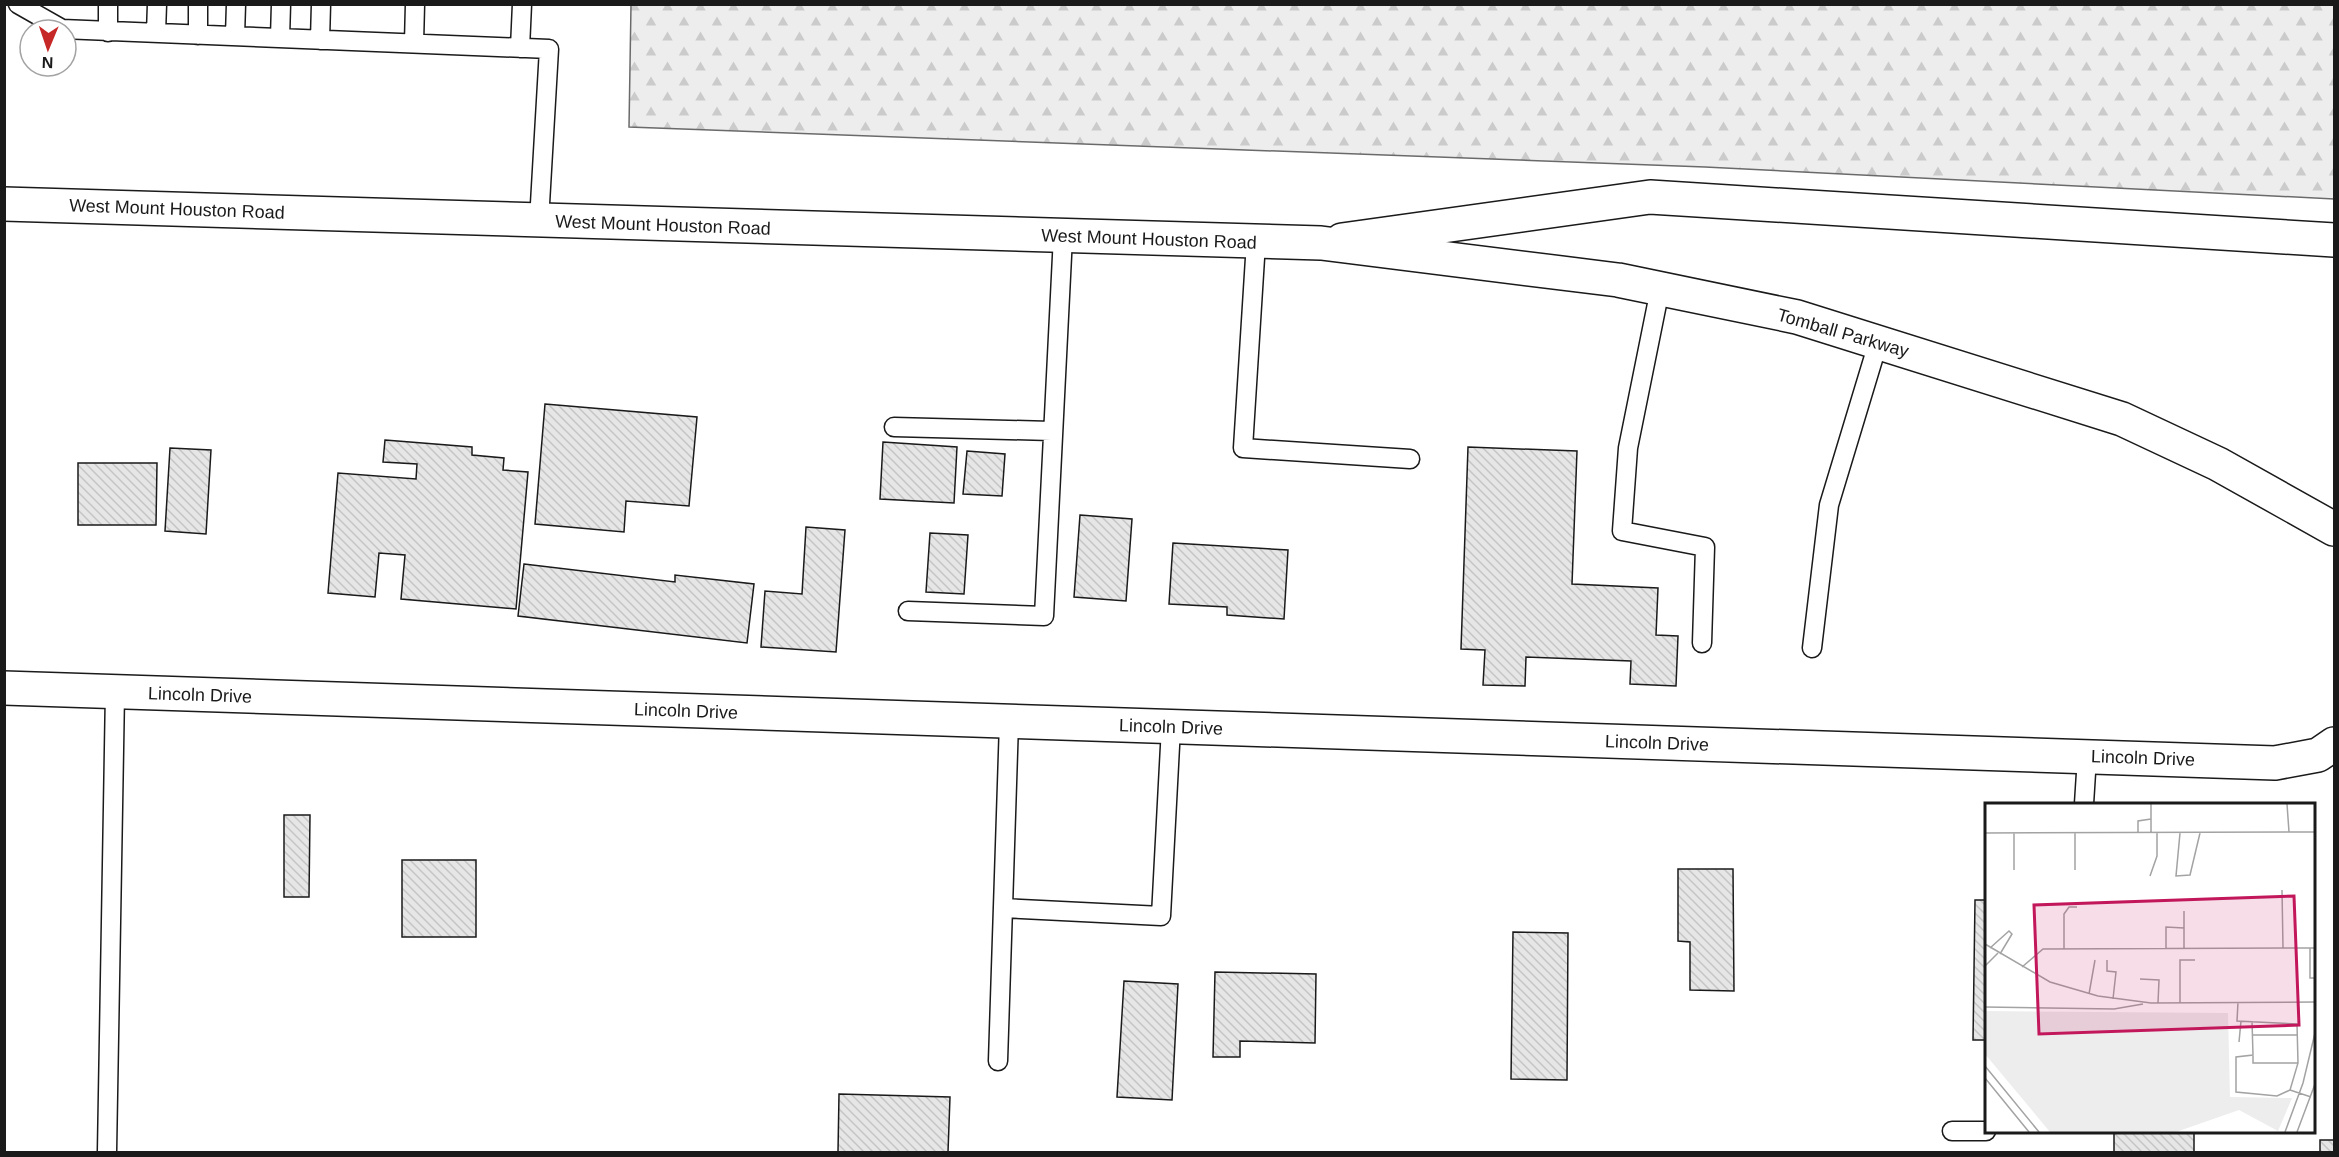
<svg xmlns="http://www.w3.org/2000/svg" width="2339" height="1157" viewBox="0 0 2339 1157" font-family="Arial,sans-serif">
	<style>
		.forest { fill: url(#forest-firs); stroke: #6a6a6a; stroke-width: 1.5 }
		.building { fill: url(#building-back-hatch); stroke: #1a1a1a; stroke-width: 1.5 }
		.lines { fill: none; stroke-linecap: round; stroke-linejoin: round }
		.lane-casing { stroke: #1a1a1a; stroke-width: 21 }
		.street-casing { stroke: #1a1a1a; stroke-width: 36 }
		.secondary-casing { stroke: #1a1a1a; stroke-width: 36 }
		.primary-casing { stroke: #1a1a1a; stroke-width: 36 }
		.lane { stroke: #fff; stroke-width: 18 }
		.street { stroke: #fff; stroke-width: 33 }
		.secondary { stroke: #fff; stroke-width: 33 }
		.primary { stroke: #fff; stroke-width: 33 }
		.labels { text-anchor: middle; stroke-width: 4.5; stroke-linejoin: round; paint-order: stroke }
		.street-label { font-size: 18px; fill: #1a1a1a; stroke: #fff }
		.inset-road { fill: none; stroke: #a3a3a3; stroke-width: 1.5 }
		.view { fill: #c2185b; fill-opacity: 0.15; stroke: #c2185b; stroke-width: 3 }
		.inset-edge { fill: none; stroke: #1a1a1a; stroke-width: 3 }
	</style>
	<defs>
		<pattern id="forest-firs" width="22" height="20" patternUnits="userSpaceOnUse" patternTransform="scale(1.5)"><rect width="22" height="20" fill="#ededed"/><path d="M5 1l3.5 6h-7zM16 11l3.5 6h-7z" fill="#cbcbcb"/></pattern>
		<pattern id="building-back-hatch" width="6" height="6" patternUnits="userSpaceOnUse" patternTransform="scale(1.5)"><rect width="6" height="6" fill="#e6e6e6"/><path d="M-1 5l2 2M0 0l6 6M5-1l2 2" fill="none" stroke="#c5c5c5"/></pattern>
	</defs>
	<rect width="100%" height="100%" fill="#fff"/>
	<path class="forest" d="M 631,5 L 2334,5 L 2334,199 L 1705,167 L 629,127 Z"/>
	<path class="building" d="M 545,404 L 697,417 L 689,506 L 626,501 L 624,532 L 535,524 Z
		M 385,440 L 472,447 L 472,455 L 504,458 L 503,470 L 528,472 L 516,609 L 401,599 L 405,555 L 379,553 L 375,597 L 328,593 L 338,473 L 416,479 L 417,464 L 383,462 Z
		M 883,442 L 957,447 L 954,503 L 880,499 Z
		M 1468,447 L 1577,451 L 1572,584 L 1658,588 L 1656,635 L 1678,636 L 1676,686 L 1630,684 L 1631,661 L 1526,657 L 1525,686 L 1483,685 L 1485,650 L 1461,649 Z
		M 170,448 L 211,450 L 206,534 L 165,531 Z
		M 967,451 L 1005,454 L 1002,496 L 963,494 Z
		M 78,463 L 157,463 L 156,525 L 78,525 Z
		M 1080,515 L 1132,519 L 1126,601 L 1074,597 Z
		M 806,527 L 845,530 L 836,652 L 761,647 L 765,591 L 802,594 Z
		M 930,533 L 968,535 L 964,594 L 926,592 Z
		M 1173,543 L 1288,550 L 1284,619 L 1227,615 L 1227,607 L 1169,604 Z
		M 524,564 L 675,582 L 675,575 L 754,584 L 747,643 L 518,616 Z
		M 284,815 L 310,815 L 309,897 L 284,897 Z
		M 402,860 L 476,860 L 476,937 L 402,937 Z
		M 1678,869 L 1733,869 L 1734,991 L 1690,990 L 1690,942 L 1678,941 Z
		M 1975,900 L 1986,900 L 1986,1040 L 1973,1040 Z
		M 1513,932 L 1568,933 L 1567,1080 L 1511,1079 Z
		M 1215,972 L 1316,974 L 1315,1043 L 1240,1041 L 1240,1057 L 1213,1057 Z
		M 1124,981 L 1178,984 L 1172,1100 L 1117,1097 Z
		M 839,1094 L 950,1097 L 948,1152 L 838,1152 Z
		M 2114,1132 L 2194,1132 L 2194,1152 L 2114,1152 Z
		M 2320,1140 L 2334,1140 L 2334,1152 L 2320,1152 Z"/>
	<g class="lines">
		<defs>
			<path id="lane" d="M 18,4 L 62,29 L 549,49 L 539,221
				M 108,32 L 108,4
				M 156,33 L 157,4
				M 198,35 L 198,4
				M 235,36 L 236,4
				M 280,38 L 281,4
				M 320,40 L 321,4
				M 414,43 L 415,4
				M 520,48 L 522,4
				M 1256,242 L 1243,448 L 1410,459
				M 1660,289 L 1628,448 L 1622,531 L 1705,547 L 1702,643
				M 894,427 L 1051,431
				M 908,611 L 1044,616 L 1063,236
				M 1812,648 L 1829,505 L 1878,343
				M 2084,804 L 2087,757
				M 1003,908 L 1161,916 L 1171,727
				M 998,1061 L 1009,722
				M 1952,1131 L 1986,1131
				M 107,1152 L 115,692"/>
			<path id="street" d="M 4,688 L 2275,763 L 2318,755 L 2334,744"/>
			<path id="secondary" d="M 1342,240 L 1650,197 L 2334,240"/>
			<path id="primary" d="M 4,204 L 1321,243 L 1618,280 L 1797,317 L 2122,419 L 2218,464 L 2334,529"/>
		</defs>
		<use href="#lane" class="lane-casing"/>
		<use href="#street" class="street-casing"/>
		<use href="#secondary" class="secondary-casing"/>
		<use href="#primary" class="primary-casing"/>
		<use href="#lane" class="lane"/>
		<use href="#street" class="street"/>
		<use href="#secondary" class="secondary"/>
		<use href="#primary" class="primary"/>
	</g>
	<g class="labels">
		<g class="street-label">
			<text transform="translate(177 209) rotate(2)" y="6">West Mount Houston Road</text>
			<text transform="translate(663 225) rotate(2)" y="6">West Mount Houston Road</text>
			<text transform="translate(1149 239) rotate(2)" y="6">West Mount Houston Road</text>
			<text transform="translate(1843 333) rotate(16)" y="6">Tomball Parkway</text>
			<text transform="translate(200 695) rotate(2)" y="6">Lincoln Drive</text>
			<text transform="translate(686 711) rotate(2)" y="6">Lincoln Drive</text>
			<text transform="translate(1171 727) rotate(2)" y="6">Lincoln Drive</text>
			<text transform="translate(1657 743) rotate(2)" y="6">Lincoln Drive</text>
			<text transform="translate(2143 758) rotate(2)" y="6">Lincoln Drive</text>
		</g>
	</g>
	<g transform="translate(1985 803)">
		<rect width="330" height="330" fill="#fff"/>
		<path d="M 0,208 L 243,210 L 245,294 L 307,295 L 293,328 L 254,307 L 191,329 L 65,329 L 0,251 Z" fill="#ededed"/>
		<path class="inset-road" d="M 302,1 L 304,29M 0,30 L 330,29M 153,30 L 153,18 L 166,16M 166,30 L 166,1M 195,30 L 191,73 L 205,72 L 215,30M 29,67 L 29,30M 90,67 L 90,30M 165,73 L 172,53 L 172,30M 297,87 L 298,145M 199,108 L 199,145M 0,141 L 65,179 L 113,193 L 166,200 L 330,199M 5,145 L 24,128 L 27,131 L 15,151M 181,145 L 181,124 L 199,125M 325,145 L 325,175 L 330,175M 79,146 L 79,111 L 84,104 L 92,104M 122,157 L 122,168 L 131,169 L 128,196M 0,163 L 13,150M 37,164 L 58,146 L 330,145M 155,176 L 174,177 L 173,200M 104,191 L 110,157M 253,199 L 252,218 L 312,221 L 313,260 L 305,287 L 326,294M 195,200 L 195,157 L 210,157M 0,204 L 129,206 L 158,201M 267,218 L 268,252 L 251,254 L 251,289 L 292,293 L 305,287M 268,232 L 312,232M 254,239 L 256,218M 268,252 L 268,260 L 313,260M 0,263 L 54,329M 0,275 L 44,329M 300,329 L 318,280 L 330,230M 312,329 L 330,281"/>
		<path class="view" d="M 309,93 L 314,222 L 54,231 L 49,102 Z"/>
		<rect width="330" height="330" class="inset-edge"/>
	</g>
	<rect width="2339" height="1157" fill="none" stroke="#1a1a1a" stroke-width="12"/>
	<g transform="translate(48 48) rotate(182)"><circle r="28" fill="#ffffff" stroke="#a3a3a3" stroke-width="1.5"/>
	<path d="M0-4.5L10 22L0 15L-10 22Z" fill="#c62828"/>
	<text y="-9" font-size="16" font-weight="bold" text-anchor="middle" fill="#1a1a1a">N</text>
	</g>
</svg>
